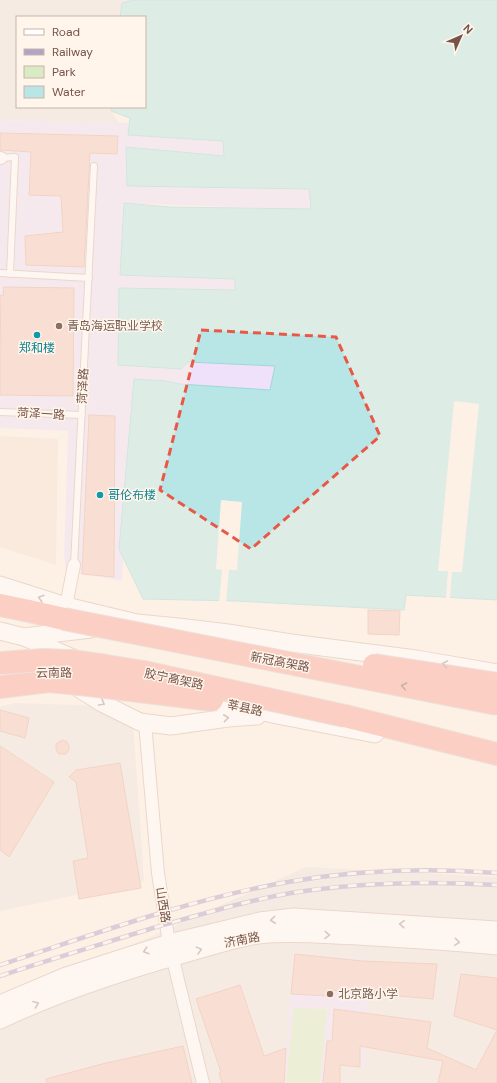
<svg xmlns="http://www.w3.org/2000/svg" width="497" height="1083" viewBox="0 0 497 1083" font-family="'DM Sans','Noto Sans SC',sans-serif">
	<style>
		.residential { fill: #f5e1d3 }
		.industrial { fill: #ece4df }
		.education { fill: #eee1f9 }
		.green { fill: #d8ebc3 }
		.water { fill: #b8e6e7; stroke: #9ed7d9 }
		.pier { fill: #fdf0e5 }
		.building { fill: #f3cbbc; stroke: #e6af9b }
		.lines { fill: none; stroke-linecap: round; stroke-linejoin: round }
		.lane-casing { stroke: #d1b9ad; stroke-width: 8 }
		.street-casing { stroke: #d1b9ad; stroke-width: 14 }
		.secondary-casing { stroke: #d4b8ab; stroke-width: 19 }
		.highway-casing { stroke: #d9cfcc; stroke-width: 24 }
		.lane { stroke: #fff; stroke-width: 6 }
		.street { stroke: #fff; stroke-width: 12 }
		.secondary { stroke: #fff; stroke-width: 17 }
		.highway { stroke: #f8a79a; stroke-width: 22 }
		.rail-casing { stroke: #b2a3c7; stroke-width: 4.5 }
		.rail { stroke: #fff5eb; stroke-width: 3; stroke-dasharray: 9; stroke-linecap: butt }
		.highway-bridge-casing { stroke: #d9cfcc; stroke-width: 24; stroke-linecap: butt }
		.highway-bridge { stroke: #f8a79a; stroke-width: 22 }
		.oneway { stroke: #ad9892 }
		.oneway2 { stroke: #906559 }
		.marked { fill: none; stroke: #e95847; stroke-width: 3; stroke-dasharray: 8 5; stroke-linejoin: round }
		.education-dot { fill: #8d6e63; stroke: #fff5eb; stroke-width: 1.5 }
		.culture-dot { fill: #0f9aa8; stroke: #fff5eb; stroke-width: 1.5 }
		.labels { text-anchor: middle; stroke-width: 3; stroke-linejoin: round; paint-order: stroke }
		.education-label { font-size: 12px; fill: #785e54; stroke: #fff5eb; text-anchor: start }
		.culture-label { font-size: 12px; fill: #0d838f; stroke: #fff5eb }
		.street-label { font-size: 12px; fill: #765449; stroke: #fff5eb }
	</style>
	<rect width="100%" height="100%" fill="#fdf0e5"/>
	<path class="residential" d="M 0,436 L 58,439 L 56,565 L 0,547 Z"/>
	<path class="industrial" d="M 0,0 L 134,0 L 122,3 L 120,17 L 17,17 L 17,107 L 112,107 L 111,111 L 119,123 L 0,120 Z
		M 16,703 L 132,707 L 144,881 L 0,911 L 0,707 Z
		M 306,867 L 497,877 L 497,1083 L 0,1083 L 0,1004 Z"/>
	<path class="education" d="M 0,120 L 129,123 L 129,135 L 224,141 L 224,156 L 126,147 L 127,186 L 309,189 L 311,210 L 124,203 L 120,275 L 235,279 L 235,291 L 120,288 L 180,369 L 188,362 L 275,366 L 270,390 L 179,384 L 166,381 L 134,379 L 122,581 L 66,571 L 64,558 L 68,431 L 0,428 L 0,163 L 1,163 L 0,151 Z
		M 295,954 L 369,959 L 365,1067 L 324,1064 L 323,1083 L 284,1083 L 286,1048 Z"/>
	<path class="green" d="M 294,1008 L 327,1009 L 320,1083 L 286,1083 Z"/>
	<path class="water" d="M 134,0 L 497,0 L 497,600 L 406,595 L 404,610 L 237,601 L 143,599 L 119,549 L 134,379 L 166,381 L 180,384 L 270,390 L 275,366 L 188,362 L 181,369 L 118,365 L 119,288 L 235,290 L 235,279 L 120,275 L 124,203 L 170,207 L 311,209 L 309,189 L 127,186 L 126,147 L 224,156 L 223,141 L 128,135 L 130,118 L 111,111 L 112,107 L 145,107 L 145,17 L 120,17 L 122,3 Z"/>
	<path class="pier" d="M 454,401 L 479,404 L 462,572 L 452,572 L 450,598 L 446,598 L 448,571 L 438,571 Z
		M 221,500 L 242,502 L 237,570 L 229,570 L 226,603 L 219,603 L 222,570 L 216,569 Z"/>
	<path class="building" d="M 0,133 L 118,136 L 117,154 L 90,153 L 84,267 L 26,265 L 25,236 L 63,232 L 61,196 L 29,195 L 31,152 L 0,150 Z
		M 4,287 L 74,288 L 73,396 L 0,395 L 0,350 L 1,350 L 0,295 L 3,296 Z
		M 89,415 L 115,416 L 114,577 L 82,574 Z
		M 368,610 L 400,611 L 399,635 L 368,634 Z
		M 0,710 L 29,718 L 25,738 L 0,731 Z
		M 62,740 L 66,741 L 69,745 L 69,750 L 66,754 L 59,754 L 56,750 L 56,744 Z
		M 0,746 L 54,782 L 9,857 L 0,850 Z
		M 120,763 L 141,888 L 79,899 L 73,861 L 88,858 L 76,782 L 69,777 L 76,770 Z
		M 295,954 L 362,961 L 437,964 L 433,999 L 330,990 L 329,996 L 291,994 Z
		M 461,974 L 497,978 L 497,1083 L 438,1083 L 443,1061 L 360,1046 L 360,1067 L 340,1065 L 340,1083 L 323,1083 L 327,1041 L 332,1041 L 334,1009 L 431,1022 L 427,1048 L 476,1070 L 497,1030 L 454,1016 Z
		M 240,985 L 264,1056 L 286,1048 L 284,1083 L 222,1083 L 219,1073 L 221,1072 L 196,999 Z
		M 183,1046 L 192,1083 L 47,1083 L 46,1079 L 102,1064 Z"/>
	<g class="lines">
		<defs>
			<path id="lane" d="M 1,158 L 15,157 L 10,274
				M 0,273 L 89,278
				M 0,412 L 82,415
				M 74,565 L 94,166"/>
			<path id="street" d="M 0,158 L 1,158
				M 66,606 L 74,565
				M 145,723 L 158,873 L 169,943 L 203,1083"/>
			<path id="secondary" d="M 0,585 L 66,606 L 137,623 L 178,627 L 228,633 L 291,643 L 416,659 L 497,673
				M 0,631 L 24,637 L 73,658
				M 24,637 L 91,629
				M 72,684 L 102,703 L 140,722 L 171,726 L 228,718 L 257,716
				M 201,698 L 277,715 L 375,734
				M 0,1004 L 66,976 L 169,943 L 260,921 L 294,917 L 497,930
				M 0,1020 C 61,991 126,970 191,952 C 213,946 236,938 258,935 C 292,931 325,935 358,936 C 404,939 451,941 497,946"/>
			<path id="highway" d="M 0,605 L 29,611 L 64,619
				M 0,687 L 49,681
				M 345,716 L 497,754"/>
		</defs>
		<use href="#lane" class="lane-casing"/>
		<use href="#street" class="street-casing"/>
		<use href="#secondary" class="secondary-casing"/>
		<use href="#highway" class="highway-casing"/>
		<use href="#lane" class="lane"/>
		<use href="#street" class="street"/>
		<use href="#secondary" class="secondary"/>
		<use href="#highway" class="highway"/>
		<defs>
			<path id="rail" d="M 0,965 C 95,934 190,899 288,882 C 355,870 430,868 497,873
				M 0,976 C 51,959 102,944 153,928 C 199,915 245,901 291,893 C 359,882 429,881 497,885"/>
		</defs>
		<use href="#rail" class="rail-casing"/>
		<use href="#rail" class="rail"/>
		<defs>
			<path id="highway-bridge" d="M 64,619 L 497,704
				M 0,663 L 43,660 L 71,661 L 107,666 L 144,672 L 345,716
				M 374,665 L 497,684
				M 49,681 L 89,685 L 212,700"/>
		</defs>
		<use href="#highway-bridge" class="highway-bridge-casing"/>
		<use href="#highway-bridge" class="highway-bridge"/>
	</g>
	<defs><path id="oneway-chevron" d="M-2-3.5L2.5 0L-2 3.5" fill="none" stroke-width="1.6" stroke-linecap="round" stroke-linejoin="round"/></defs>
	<g class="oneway">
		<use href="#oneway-chevron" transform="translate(41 598) rotate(-163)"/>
		<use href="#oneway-chevron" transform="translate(445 664) rotate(-170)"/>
		<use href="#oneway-chevron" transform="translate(102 703) rotate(30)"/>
		<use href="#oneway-chevron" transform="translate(226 718) rotate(-6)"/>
		<use href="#oneway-chevron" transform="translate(273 920) rotate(174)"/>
		<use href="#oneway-chevron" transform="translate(402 924) rotate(-176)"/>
		<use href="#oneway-chevron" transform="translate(327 935) rotate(3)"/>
		<use href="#oneway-chevron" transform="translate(457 942) rotate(5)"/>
		<use href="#oneway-chevron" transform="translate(199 950) rotate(-15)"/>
		<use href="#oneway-chevron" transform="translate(146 951) rotate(162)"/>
		<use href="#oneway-chevron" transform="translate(36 1004) rotate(-22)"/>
	</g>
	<use class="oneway2" href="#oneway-chevron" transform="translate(404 686) rotate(-169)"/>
	<path d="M0 0H497V1083H0ZM 201,330 L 336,337 L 380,436 L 251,549 L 160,490 Z" fill="#fdf0e5" fill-opacity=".55" fill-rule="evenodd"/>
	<path class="marked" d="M 201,330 L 336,337 L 380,436 L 251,549 L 160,490 Z"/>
	<g class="education-dot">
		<circle cx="59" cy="326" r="4"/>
		<circle cx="330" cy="994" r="4"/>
	</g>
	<g class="culture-dot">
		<circle cx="37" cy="335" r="4"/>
		<circle cx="100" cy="495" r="4"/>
	</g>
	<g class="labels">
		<g class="education-label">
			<text x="67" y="330">青岛海运职业学校</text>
			<text x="338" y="998">北京路小学</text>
		</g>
		<g class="culture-label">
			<text x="37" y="352">郑和楼</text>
			<text x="108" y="499" text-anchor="start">哥伦布楼</text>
		</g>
		<g class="street-label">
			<text transform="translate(83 386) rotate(-87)" y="4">菏泽路</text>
			<text transform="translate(41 414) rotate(3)" y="4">菏泽一路</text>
			<text transform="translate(280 662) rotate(11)" y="4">新冠高架路</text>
			<text transform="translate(54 673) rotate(-1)" y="4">云南路</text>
			<text transform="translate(174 679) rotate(12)" y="4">胶宁高架路</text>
			<text transform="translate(245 708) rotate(12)" y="4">莘县路</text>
			<text transform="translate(163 905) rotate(81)" y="4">山西路</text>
			<text transform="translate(242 940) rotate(-11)" y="4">济南路</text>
		</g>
	</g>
	<rect x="16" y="16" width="130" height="92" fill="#fff5eb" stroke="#c8b5aa"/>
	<rect x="24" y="29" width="20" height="6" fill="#ffffff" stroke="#c8b5aa"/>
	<text x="52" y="36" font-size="12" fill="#765449">Road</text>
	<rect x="24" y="49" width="20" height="6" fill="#b2a3c7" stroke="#c8b5aa"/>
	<text x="52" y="56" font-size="12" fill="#765449">Railway</text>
	<rect x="24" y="66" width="20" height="12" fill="#d8ebc3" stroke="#c8b5aa"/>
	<text x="52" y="76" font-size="12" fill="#765449">Park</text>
	<rect x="24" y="86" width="20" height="12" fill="#b8e6e7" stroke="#c8b5aa"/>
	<text x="52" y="96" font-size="12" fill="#765449">Water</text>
	<g transform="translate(461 36) rotate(45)" stroke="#fff5eb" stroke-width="3" paint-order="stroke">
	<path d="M0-3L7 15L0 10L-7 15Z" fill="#765449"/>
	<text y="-6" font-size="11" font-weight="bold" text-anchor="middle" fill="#765449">N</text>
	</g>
</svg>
